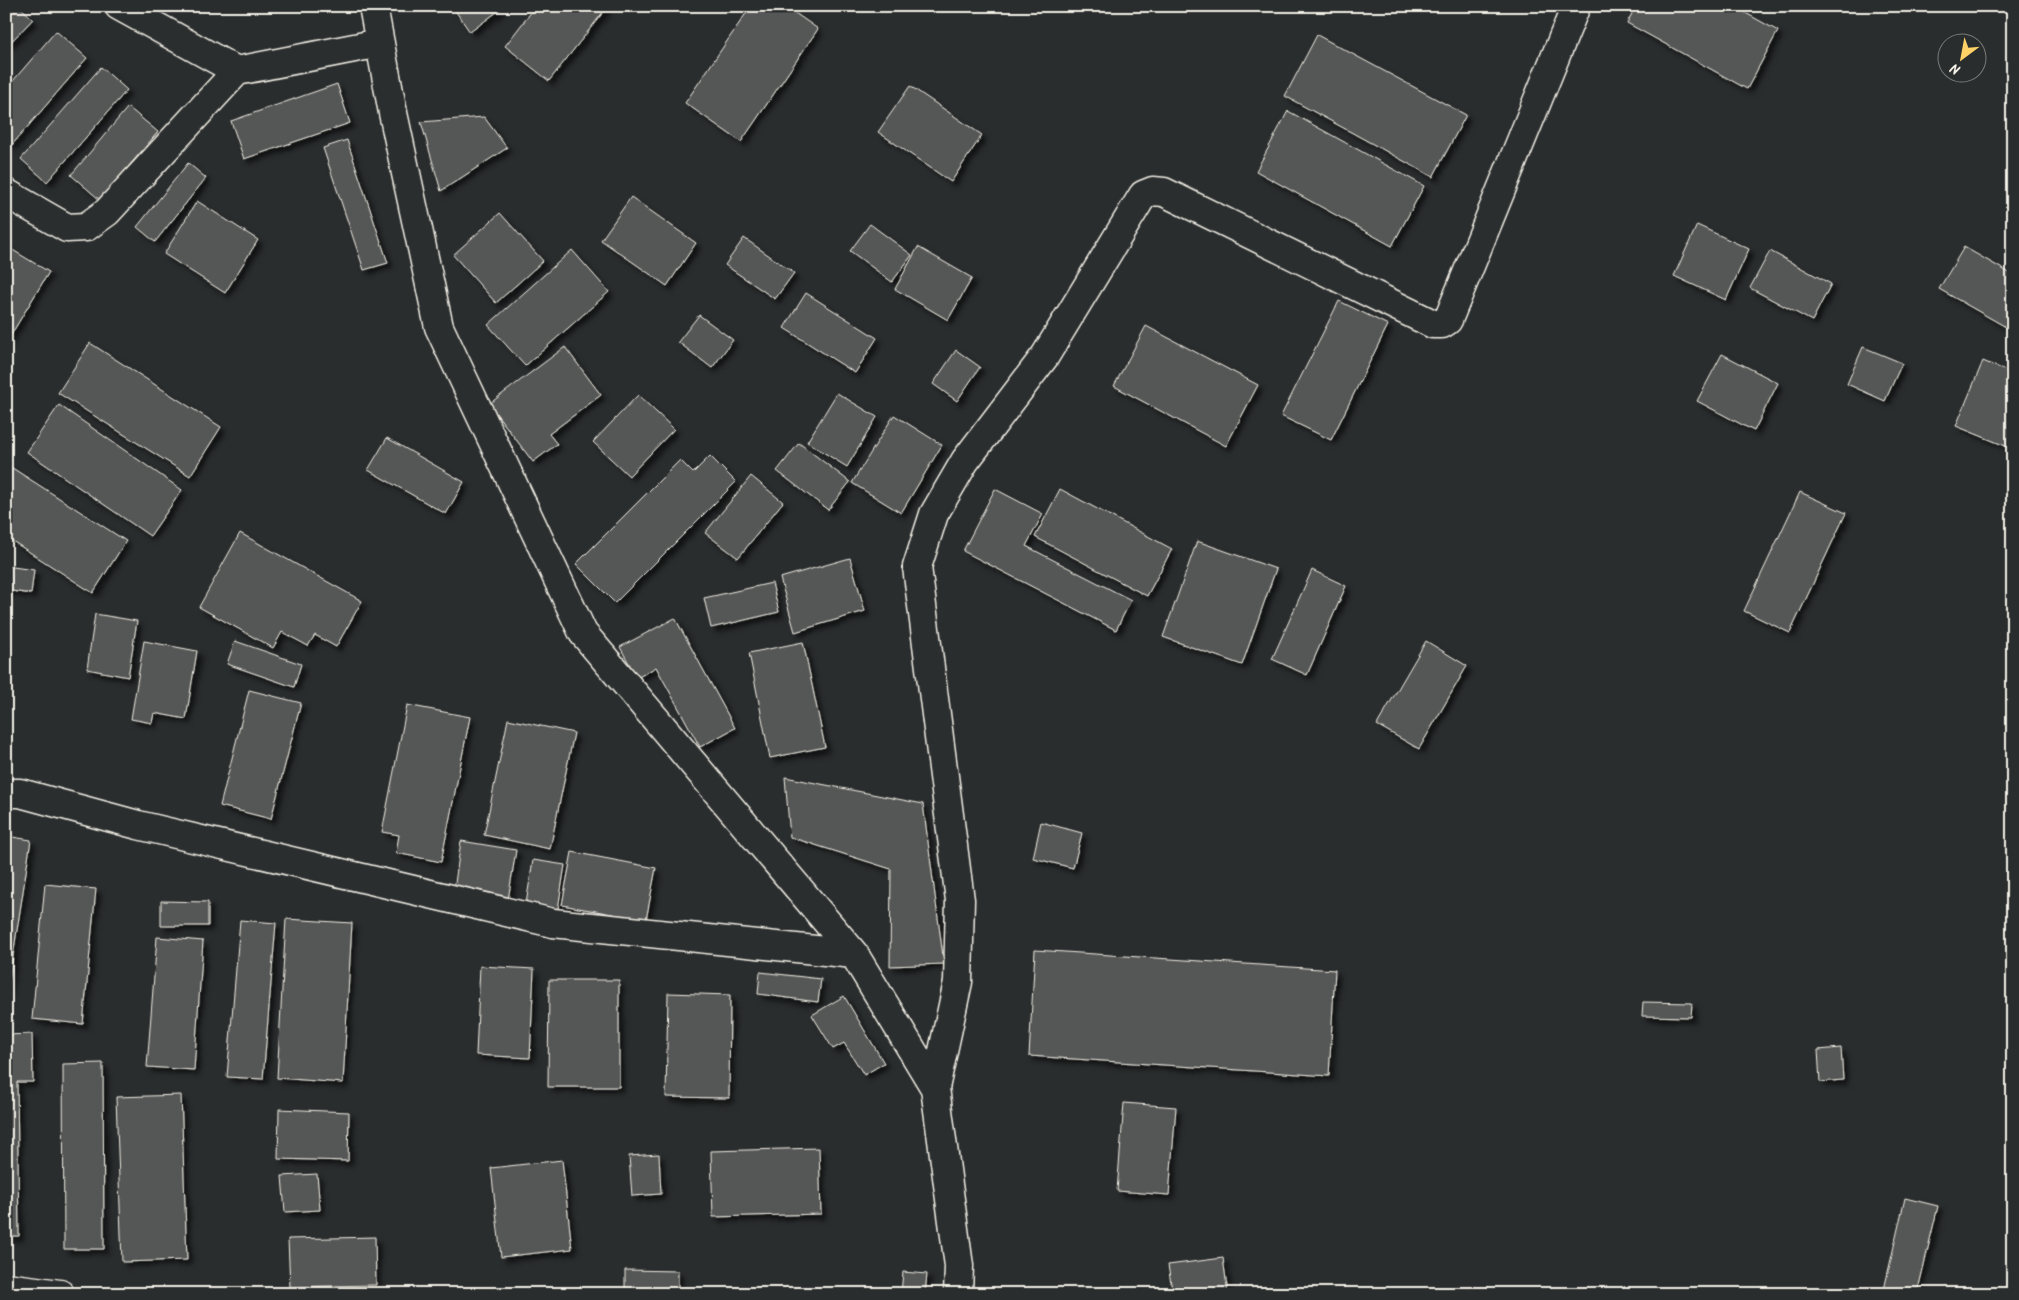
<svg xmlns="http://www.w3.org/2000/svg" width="2019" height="1300" viewBox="0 0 2019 1300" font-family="Kalam,sans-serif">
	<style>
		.building { fill: #555756; stroke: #f4f1e8; filter: url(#shadow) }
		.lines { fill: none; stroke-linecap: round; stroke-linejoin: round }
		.minor-casing { stroke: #f4f1e8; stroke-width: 31 }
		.minor { stroke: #2a2d2e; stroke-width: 28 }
	</style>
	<defs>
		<filter id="shadow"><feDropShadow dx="4.5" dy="4.5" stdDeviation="2.5" flood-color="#0009"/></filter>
	</defs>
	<rect width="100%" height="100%" fill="#2a2d2e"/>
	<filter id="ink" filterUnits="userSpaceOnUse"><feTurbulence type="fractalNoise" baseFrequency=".02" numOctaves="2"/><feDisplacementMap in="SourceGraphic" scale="10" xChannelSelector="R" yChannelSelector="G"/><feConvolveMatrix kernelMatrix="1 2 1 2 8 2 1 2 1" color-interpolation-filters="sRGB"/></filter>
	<g filter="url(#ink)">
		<path class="building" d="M 6,6 L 19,6 L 33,19 L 6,47 Z
			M 452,6 L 505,6 L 470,32 Z
			M 536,6 L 608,6 L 549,81 L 505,46 Z
			M 751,6 L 785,6 L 818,29 L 741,142 L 685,103 Z
			M 1636,6 L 1733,6 L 1778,31 L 1747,89 L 1627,23 Z
			M 56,31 L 87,58 L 11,146 L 6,141 L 6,89 Z
			M 1317,35 L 1466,115 L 1433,177 L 1285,96 Z
			M 101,67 L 127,90 L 47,182 L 21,159 Z
			M 337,84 L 350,123 L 244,159 L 231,121 Z
			M 910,86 L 982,135 L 951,182 L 878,132 Z
			M 128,107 L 158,132 L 100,200 L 71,175 Z
			M 1288,111 L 1424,186 L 1392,246 L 1256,171 Z
			M 484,117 L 507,148 L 441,191 L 421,122 Z
			M 347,140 L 388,263 L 364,270 L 323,148 Z
			M 188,163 L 206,178 L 155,242 L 137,227 Z
			M 631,197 L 696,243 L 667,286 L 601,240 Z
			M 197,201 L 258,240 L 225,293 L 164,254 Z
			M 500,213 L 543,261 L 496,303 L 453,255 Z
			M 870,224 L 912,255 L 892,282 L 850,251 Z
			M 1697,225 L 1749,249 L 1726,300 L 1674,276 Z
			M 744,238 L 794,273 L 775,299 L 725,265 Z
			M 6,246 L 49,272 L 6,343 Z
			M 918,247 L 972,278 L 948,320 L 895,289 Z
			M 1964,247 L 2013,275 L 2013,331 L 1939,289 Z
			M 572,250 L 609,292 L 525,366 L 488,325 Z
			M 1770,251 L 1831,284 L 1812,321 L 1750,288 Z
			M 806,293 L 877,338 L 855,373 L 784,328 Z
			M 1339,301 L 1388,325 L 1331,440 L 1281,416 Z
			M 699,315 L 733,340 L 712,368 L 678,342 Z
			M 1146,326 L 1258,385 L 1226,446 L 1114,386 Z
			M 90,343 L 221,427 L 190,476 L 58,393 Z
			M 565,347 L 601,395 L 549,434 L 557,444 L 533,462 L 489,404 Z
			M 1863,347 L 1902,363 L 1885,401 L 1847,384 Z
			M 956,350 L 980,367 L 957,401 L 933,384 Z
			M 1722,354 L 1778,383 L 1754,431 L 1697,401 Z
			M 1983,361 L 2013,374 L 2013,449 L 1956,426 Z
			M 837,393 L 877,417 L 847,467 L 807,442 Z
			M 638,395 L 674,429 L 629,476 L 593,442 Z
			M 59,405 L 182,490 L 150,536 L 27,452 Z
			M 894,415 L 942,445 L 901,513 L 852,483 Z
			M 387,438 L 464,482 L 446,514 L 368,470 Z
			M 799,443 L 850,482 L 828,510 L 777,471 Z
			M 710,456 L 736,482 L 615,603 L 576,564 L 680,460 L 693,473 Z
			M 6,464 L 126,541 L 93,593 L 6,537 Z
			M 751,476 L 783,502 L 738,558 L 705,533 Z
			M 995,489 L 1043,514 L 1026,546 L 1131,600 L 1116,630 L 963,551 Z
			M 1060,489 L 1172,549 L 1147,596 L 1035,537 Z
			M 1800,492 L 1846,513 L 1790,633 L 1744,611 Z
			M 240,533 L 362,601 L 336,647 L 315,635 L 308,646 L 282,632 L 273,648 L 199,607 Z
			M 1197,541 L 1276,569 L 1242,665 L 1163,637 Z
			M 850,558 L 865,611 L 795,632 L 780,578 Z
			M 6,566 L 34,570 L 31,594 L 6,590 Z
			M 1312,570 L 1346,586 L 1307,675 L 1272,659 Z
			M 772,583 L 779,612 L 711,628 L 704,598 Z
			M 95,614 L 137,621 L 128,677 L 87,669 Z
			M 675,618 L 735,728 L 700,747 L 656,667 L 637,678 L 620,647 Z
			M 144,641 L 197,651 L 186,719 L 154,713 L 152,723 L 131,719 Z
			M 235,641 L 301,664 L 294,687 L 227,664 Z
			M 1426,641 L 1467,666 L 1419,749 L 1377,725 Z
			M 803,642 L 825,747 L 770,758 L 749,653 Z
			M 249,690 L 301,703 L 271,819 L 220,806 Z
			M 407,705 L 470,717 L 441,862 L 396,853 L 399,835 L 382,832 Z
			M 508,719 L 574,733 L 550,849 L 484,835 Z
			M 785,777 L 923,804 L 944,964 L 890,966 L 891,869 L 790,837 Z
			M 1041,822 L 1082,833 L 1073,868 L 1033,858 Z
			M 6,836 L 31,840 L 6,1001 Z
			M 461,841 L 516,850 L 508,900 L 454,890 Z
			M 572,852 L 656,868 L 646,920 L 562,905 Z
			M 533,860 L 565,865 L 558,909 L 526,904 Z
			M 45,884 L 96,889 L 83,1024 L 32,1019 Z
			M 161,901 L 208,902 L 208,926 L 161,926 Z
			M 286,919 L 352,923 L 343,1083 L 277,1078 Z
			M 240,920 L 276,923 L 263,1079 L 227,1077 Z
			M 157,937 L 203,941 L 194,1070 L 147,1067 Z
			M 1035,950 L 1335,970 L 1329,1076 L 1029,1056 Z
			M 480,966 L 534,969 L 530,1058 L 476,1055 Z
			M 760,972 L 821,979 L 818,1002 L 758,994 Z
			M 549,980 L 619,980 L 619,1087 L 548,1087 Z
			M 668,993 L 730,995 L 729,1098 L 666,1097 Z
			M 844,996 L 884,1063 L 864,1075 L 844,1043 L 833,1049 L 812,1015 Z
			M 1643,1002 L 1692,1003 L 1691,1017 L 1642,1016 Z
			M 32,1034 L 33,1082 L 17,1082 L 19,1236 L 6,1236 L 6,1035 Z
			M 1841,1048 L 1843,1080 L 1820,1082 L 1818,1050 Z
			M 103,1063 L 104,1249 L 64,1249 L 63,1064 Z
			M 181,1095 L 187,1260 L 122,1262 L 116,1097 Z
			M 1124,1103 L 1176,1107 L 1169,1195 L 1117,1191 Z
			M 279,1109 L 349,1112 L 348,1161 L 278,1159 Z
			M 819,1148 L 821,1214 L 713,1217 L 711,1151 Z
			M 659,1154 L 661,1194 L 632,1196 L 629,1156 Z
			M 562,1160 L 572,1249 L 501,1257 L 491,1168 Z
			M 317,1174 L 320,1210 L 285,1212 L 282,1176 Z
			M 1905,1198 L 1938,1206 L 1917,1294 L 1883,1294 Z
			M 375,1237 L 376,1285 L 290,1287 L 288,1239 Z
			M 1223,1258 L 1228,1294 L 1141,1294 L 1172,1290 L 1168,1265 Z
			M 625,1270 L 678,1271 L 678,1294 L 625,1294 Z
			M 903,1272 L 927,1274 L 925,1294 L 901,1294 Z"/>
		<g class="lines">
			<defs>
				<path id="minor" d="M 119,6 L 237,71
					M 373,6 L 393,113 L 439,327 L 583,633 L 854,954 L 935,1088 L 959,1266 L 958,1294
					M 6,193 L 67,228 L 86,227 L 107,212 L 237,71 L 380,43
					M 6,793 L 20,793 L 138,825 L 553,923 L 854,954
					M 935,1088 L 958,982 L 960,900 L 917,567 L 934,514 L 965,461 L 1045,356 L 1143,195 L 1153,191 L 1164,192 L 1433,324 L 1442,324 L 1448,320 L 1576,6
					M 6,1287 L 60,1294"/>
			</defs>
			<use href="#minor" class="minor-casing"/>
			<use href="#minor" class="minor"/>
		</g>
	</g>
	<rect width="2019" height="1300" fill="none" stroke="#2a2d2e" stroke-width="25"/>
	<rect x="12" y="12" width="1994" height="1275" fill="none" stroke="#f4f1e8" stroke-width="2" filter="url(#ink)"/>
	<g transform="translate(1962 58) rotate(212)"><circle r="24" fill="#2a2d2e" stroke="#7b7b78"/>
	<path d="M0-4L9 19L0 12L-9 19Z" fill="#ffd166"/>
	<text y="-8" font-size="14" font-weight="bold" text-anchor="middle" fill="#f4f1e8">N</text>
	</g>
</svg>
